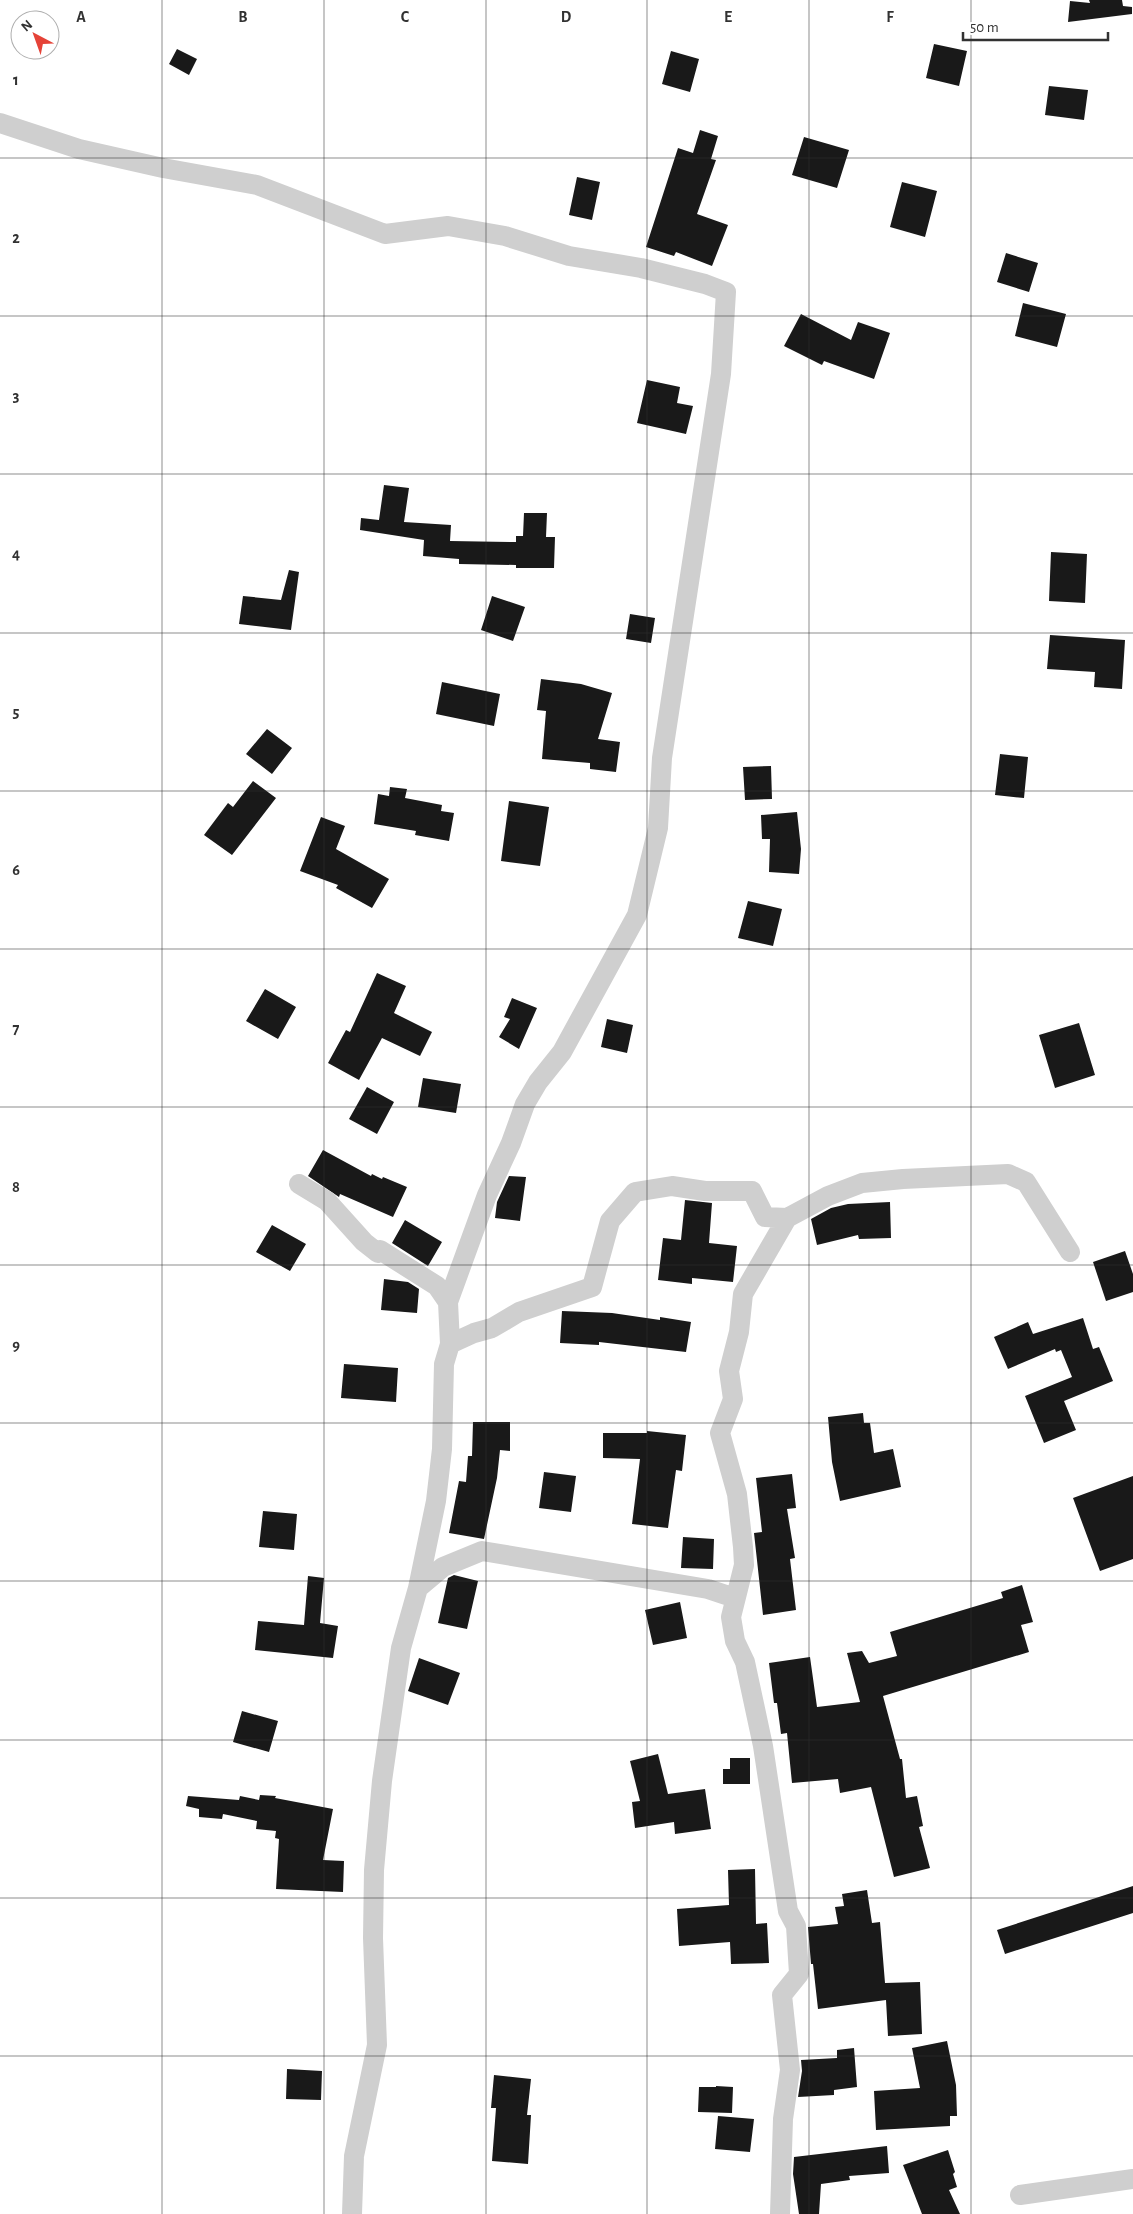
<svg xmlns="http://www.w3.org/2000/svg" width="1133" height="2214" viewBox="0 0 1133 2214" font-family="'Alegreya Sans',sans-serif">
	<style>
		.building { fill: #191919 }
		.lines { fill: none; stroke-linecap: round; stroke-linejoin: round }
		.minor { stroke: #cfcfcf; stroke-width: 20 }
		.grid { fill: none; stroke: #323232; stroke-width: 1; stroke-opacity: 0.55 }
		.grid-label { font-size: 16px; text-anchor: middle; font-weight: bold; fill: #323232; stroke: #fff; stroke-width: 5; stroke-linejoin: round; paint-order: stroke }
	</style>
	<rect width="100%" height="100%" fill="#fff"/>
	<path class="building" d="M 1089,0 L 1122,0 L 1123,6 L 1132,7 L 1132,14 L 1068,22 L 1070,1 L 1090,3 Z
		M 934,44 L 967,51 L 959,86 L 926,78 Z
		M 177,49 L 197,59 L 189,75 L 169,64 Z
		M 671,51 L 699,59 L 690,92 L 662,84 Z
		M 1049,86 L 1088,90 L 1084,120 L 1045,115 Z
		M 700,130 L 718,136 L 711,159 L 716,160 L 697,214 L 728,225 L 712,266 L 676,252 L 674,256 L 646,247 L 678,148 L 693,153 Z
		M 804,137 L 849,150 L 837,188 L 792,175 Z
		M 577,177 L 600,182 L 592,220 L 569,215 Z
		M 902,182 L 937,191 L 925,237 L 890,227 Z
		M 1006,253 L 1038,263 L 1029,292 L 997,282 Z
		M 1023,303 L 1066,314 L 1057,347 L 1015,336 Z
		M 801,314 L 851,340 L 858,322 L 890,333 L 874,379 L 824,361 L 822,365 L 784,346 Z
		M 647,380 L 680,387 L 677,403 L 693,406 L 686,434 L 637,423 Z
		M 384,485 L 409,488 L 404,522 L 451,525 L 450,541 L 516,542 L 516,536 L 523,536 L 524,513 L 547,513 L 546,537 L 555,537 L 554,568 L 516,568 L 516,565 L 459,564 L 459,559 L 423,556 L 424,540 L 360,530 L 361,518 L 379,520 Z
		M 1051,552 L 1087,554 L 1085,603 L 1049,601 Z
		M 289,570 L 299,572 L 291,630 L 239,624 L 243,596 L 281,600 Z
		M 492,596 L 525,607 L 513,641 L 481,630 Z
		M 630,614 L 655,618 L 651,643 L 626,639 Z
		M 1050,635 L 1125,640 L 1122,689 L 1094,687 L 1095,672 L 1047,669 Z
		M 541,679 L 581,684 L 612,693 L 598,739 L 620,742 L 616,772 L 590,769 L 590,763 L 542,759 L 546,711 L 537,710 Z
		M 442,682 L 500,694 L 494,726 L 436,714 Z
		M 267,729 L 292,748 L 272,774 L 246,754 Z
		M 1000,754 L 1028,757 L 1024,798 L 995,795 Z
		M 771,766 L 772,799 L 745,800 L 743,767 Z
		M 253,781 L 276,798 L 232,855 L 204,835 L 228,803 L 233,807 Z
		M 390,787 L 407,789 L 405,798 L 442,805 L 441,811 L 454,813 L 449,841 L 415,835 L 416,831 L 374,824 L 378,794 L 389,796 Z
		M 509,801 L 549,807 L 540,866 L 501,861 Z
		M 797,812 L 801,849 L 799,874 L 769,872 L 770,839 L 762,839 L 761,815 Z
		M 321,817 L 345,826 L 336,849 L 389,879 L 372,908 L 336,888 L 338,885 L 300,871 Z
		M 748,901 L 782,909 L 773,946 L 738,938 Z
		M 377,973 L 406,986 L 394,1013 L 432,1032 L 420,1056 L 382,1038 L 359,1080 L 328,1063 L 346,1030 L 350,1032 Z
		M 265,989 L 296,1007 L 278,1039 L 246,1021 Z
		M 512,998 L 537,1008 L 519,1049 L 499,1037 L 510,1019 L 504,1017 Z
		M 607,1019 L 633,1025 L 627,1053 L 601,1047 Z
		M 1079,1023 L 1095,1075 L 1055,1088 L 1039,1035 Z
		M 423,1078 L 461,1084 L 456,1113 L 418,1107 Z
		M 367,1087 L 394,1102 L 377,1134 L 349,1119 Z
		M 323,1150 L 371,1176 L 372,1174 L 382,1179 L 383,1177 L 407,1187 L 393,1217 L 340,1194 L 339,1197 L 308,1176 Z
		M 509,1176 L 526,1177 L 520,1221 L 495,1218 L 497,1202 Z
		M 685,1200 L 712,1203 L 709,1243 L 737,1246 L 733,1282 L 692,1278 L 692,1284 L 658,1280 L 663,1238 L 681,1240 Z
		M 890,1202 L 891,1238 L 859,1239 L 858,1235 L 817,1245 L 811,1219 L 831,1208 L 848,1204 Z
		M 405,1220 L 442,1242 L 428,1266 L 392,1243 Z
		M 272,1225 L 306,1244 L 290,1271 L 256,1252 Z
		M 1125,1251 L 1133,1274 L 1133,1292 L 1106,1301 L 1093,1262 Z
		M 384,1279 L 408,1282 L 419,1289 L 417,1313 L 381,1310 Z
		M 562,1311 L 612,1313 L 660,1320 L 660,1317 L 691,1322 L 686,1352 L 599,1342 L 599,1345 L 560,1343 Z
		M 1083,1318 L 1093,1349 L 1099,1347 L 1113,1381 L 1064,1401 L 1076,1430 L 1044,1443 L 1025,1396 L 1072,1377 L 1061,1350 L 1056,1352 L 1055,1349 L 1008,1369 L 994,1337 L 1028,1322 L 1033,1334 Z
		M 344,1364 L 398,1368 L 396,1402 L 341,1398 Z
		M 863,1413 L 864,1423 L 870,1423 L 874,1453 L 893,1449 L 901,1487 L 840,1501 L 832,1462 L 828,1417 Z
		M 473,1422 L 510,1422 L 510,1451 L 500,1450 L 497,1478 L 484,1539 L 449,1533 L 459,1481 L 466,1482 L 468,1456 L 472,1456 Z
		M 647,1431 L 686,1435 L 682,1471 L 676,1470 L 668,1528 L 632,1524 L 640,1459 L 603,1458 L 603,1433 L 647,1433 Z
		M 544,1472 L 576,1476 L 571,1512 L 539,1508 Z
		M 792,1474 L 796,1508 L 787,1509 L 795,1558 L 790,1559 L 796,1610 L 763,1615 L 754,1533 L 762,1532 L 756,1478 Z
		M 1133,1476 L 1133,1559 L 1100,1571 L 1073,1498 Z
		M 263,1511 L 297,1514 L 294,1550 L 259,1547 Z
		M 683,1537 L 714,1539 L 713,1569 L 681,1568 Z
		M 454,1575 L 478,1581 L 467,1629 L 438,1623 L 448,1578 Z
		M 308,1576 L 324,1578 L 320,1623 L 338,1626 L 333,1658 L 255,1650 L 258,1621 L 304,1625 Z
		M 1022,1585 L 1033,1622 L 1021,1625 L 1029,1652 L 883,1696 L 900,1759 L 902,1759 L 906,1798 L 917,1796 L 923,1826 L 919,1827 L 930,1868 L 894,1877 L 871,1787 L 840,1793 L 838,1779 L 792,1783 L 787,1733 L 781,1734 L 777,1703 L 774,1703 L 769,1663 L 810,1657 L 817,1707 L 860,1702 L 847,1653 L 862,1651 L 869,1663 L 897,1656 L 890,1632 L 1003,1598 L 1001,1592 Z
		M 680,1602 L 687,1638 L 653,1645 L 645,1610 Z
		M 419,1658 L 460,1673 L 448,1705 L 408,1691 Z
		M 242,1711 L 278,1721 L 269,1752 L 233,1742 Z
		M 658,1754 L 668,1794 L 705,1789 L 711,1829 L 675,1834 L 674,1822 L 635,1828 L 632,1802 L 640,1801 L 630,1761 Z
		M 730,1758 L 750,1758 L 750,1784 L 723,1784 L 723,1769 L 730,1769 Z
		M 260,1795 L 276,1796 L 275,1798 L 333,1809 L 323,1860 L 344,1861 L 343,1892 L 276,1889 L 279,1839 L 275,1838 L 276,1831 L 256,1829 L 257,1821 L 223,1814 L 222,1819 L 199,1817 L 199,1809 L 186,1806 L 188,1796 L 239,1800 L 240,1796 L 259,1800 Z
		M 755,1869 L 756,1924 L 767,1923 L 769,1963 L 731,1964 L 730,1942 L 679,1946 L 677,1909 L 729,1905 L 728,1870 Z
		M 1133,1886 L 1133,1913 L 1005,1954 L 997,1930 Z
		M 867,1890 L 872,1923 L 880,1922 L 885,1983 L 920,1982 L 922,2034 L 888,2036 L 886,2000 L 818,2009 L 813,1964 L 811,1964 L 808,1927 L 838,1924 L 835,1907 L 844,1906 L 842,1894 Z
		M 947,2041 L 956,2085 L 957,2116 L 950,2116 L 950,2126 L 876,2130 L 874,2091 L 920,2088 L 912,2048 Z
		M 854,2048 L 857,2087 L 834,2090 L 834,2095 L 798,2097 L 802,2071 L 801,2060 L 837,2058 L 837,2050 Z
		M 287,2069 L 322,2071 L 321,2100 L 286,2099 Z
		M 494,2075 L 531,2079 L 527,2115 L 531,2115 L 528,2164 L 492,2161 L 496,2108 L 491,2108 Z
		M 716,2086 L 733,2087 L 732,2113 L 698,2112 L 699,2087 L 716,2087 Z
		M 718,2116 L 754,2119 L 750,2152 L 715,2149 Z
		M 887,2146 L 889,2173 L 849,2176 L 850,2180 L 821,2184 L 819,2214 L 799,2214 L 793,2174 L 794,2157 Z
		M 948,2150 L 955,2172 L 953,2174 L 957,2187 L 949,2190 L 960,2214 L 922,2214 L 903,2165 Z"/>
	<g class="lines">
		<path class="minor" d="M 0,123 L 79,149 L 163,168 L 257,185 L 385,234 L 448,226 L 505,236 L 569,256 L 641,268 L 705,284 L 726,292 L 721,374 L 662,758 L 658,828 L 637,915 L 562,1052 L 538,1082 L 525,1104 L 511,1143 L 487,1195 L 448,1302 L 450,1344 L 444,1364 L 442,1449 L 436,1501 L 418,1588 L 401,1648 L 382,1781 L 374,1870 L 373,1938 L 377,2045 L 354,2156 L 352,2214
			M 299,1184 L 327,1201 L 364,1242 L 378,1253 L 380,1250 L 437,1286 L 448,1302
			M 450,1344 L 474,1333 L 492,1328 L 519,1312 L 592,1287 L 610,1221 L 635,1192 L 672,1186 L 705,1191 L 752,1191 L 765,1217 L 787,1218 L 828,1196 L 862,1183 L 903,1179 L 1008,1174 L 1026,1182 L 1070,1252
			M 418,1588 L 443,1567 L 482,1551 L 708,1589 L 735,1598
			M 1020,2195 L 1133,2179
			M 780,2214 L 783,2119 L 790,2070 L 782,1995 L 799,1974 L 796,1926 L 788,1911 L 763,1746 L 745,1662 L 735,1641 L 731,1617 L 744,1565 L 743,1547 L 737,1494 L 720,1433 L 733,1399 L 729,1371 L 739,1332 L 743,1294 L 787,1218"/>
	</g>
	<path class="grid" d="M 162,0 L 162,2214M 324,0 L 324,2214M 486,0 L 486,2214M 647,0 L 647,2214M 809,0 L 809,2214M 971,0 L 971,2214M 0,158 L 1133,158M 0,316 L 1133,316M 0,474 L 1133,474M 0,633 L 1133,633M 0,791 L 1133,791M 0,949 L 1133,949M 0,1107 L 1133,1107M 0,1265 L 1133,1265M 0,1423 L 1133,1423M 0,1581 L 1133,1581M 0,1740 L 1133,1740M 0,1898 L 1133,1898M 0,2056 L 1133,2056"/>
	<g class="grid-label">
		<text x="81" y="22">A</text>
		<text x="243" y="22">B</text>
		<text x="405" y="22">C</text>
		<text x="566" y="22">D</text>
		<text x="728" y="22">E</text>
		<text x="890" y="22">F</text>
		<text x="16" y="85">1</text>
		<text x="16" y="243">2</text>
		<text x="16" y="401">3</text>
		<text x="16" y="559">4</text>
		<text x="16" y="717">5</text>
		<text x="16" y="875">6</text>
		<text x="16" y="1034">7</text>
		<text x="16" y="1192">8</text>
		<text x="16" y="1350">9</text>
	</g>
	<g transform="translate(35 35) rotate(319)"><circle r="24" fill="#ffffff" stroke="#adadad"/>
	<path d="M0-4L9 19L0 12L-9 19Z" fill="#e54338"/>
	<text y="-8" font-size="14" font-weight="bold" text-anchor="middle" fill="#323232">N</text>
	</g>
	<path d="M963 32v8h145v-8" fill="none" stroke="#323232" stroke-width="2.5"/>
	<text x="970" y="32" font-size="15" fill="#323232" stroke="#ffffff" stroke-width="4" paint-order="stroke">50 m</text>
</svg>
